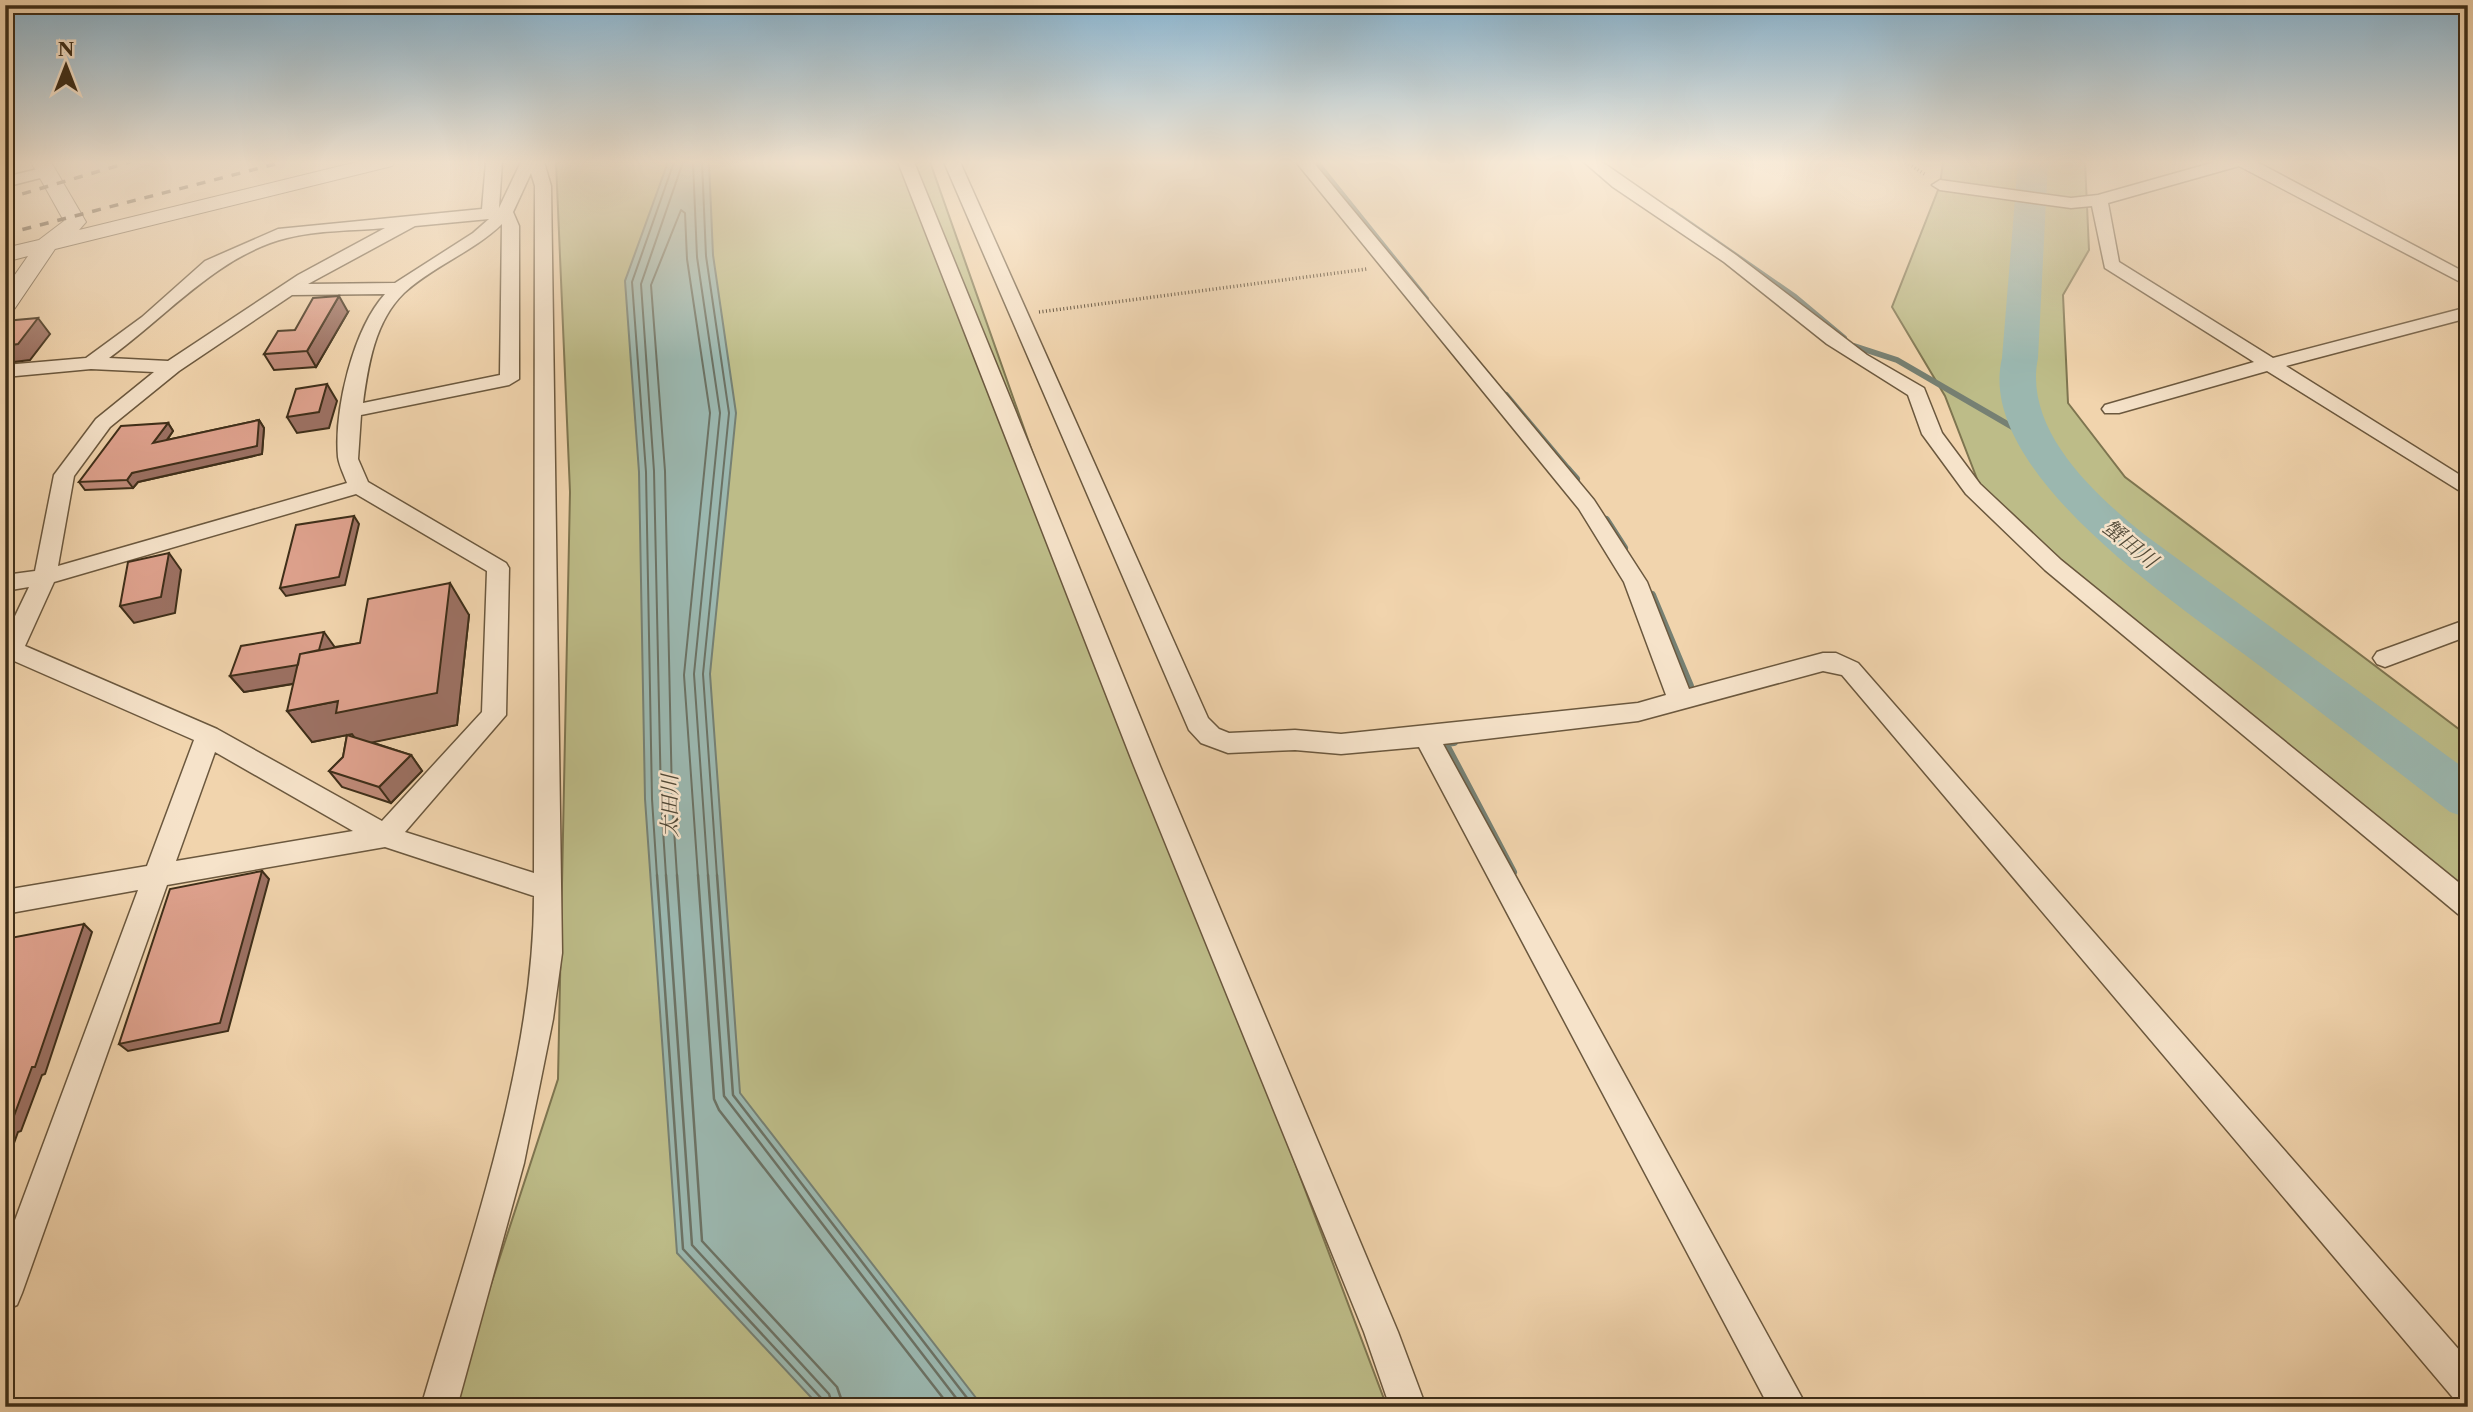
<svg xmlns="http://www.w3.org/2000/svg" width="2473" height="1412" viewBox="0 0 2473 1412" font-family="'Libre Caslon Text','Noto Serif JP',serif">
	<style>
		.green { fill: #bdbc88; stroke: #7e7550; stroke-width: 2 }
		.water { fill: #9bb7af; stroke: #768073; stroke-width: 2 }
		.lines { fill: none; stroke-linecap: round; stroke-linejoin: round }
		.shore-far1 { stroke: #6c7264; stroke-width: 2 }
		.shore { stroke: #6c7264; stroke-width: 2.5 }
		.stream-far1 { stroke: #768073; stroke-width: 6 }
		.stream { stroke: #768073; stroke-width: 8 }
		.river { fill: #9bb7af; fill-rule: evenodd }
		.minor-casing { stroke: #6b583e; stroke-width: 3 }
		.tertiary-casing { stroke: #6b583e; stroke-width: 2 }
		.path { stroke: #3e2e19; stroke-width: 3.5; stroke-dasharray: 1 2.5; stroke-linecap: butt }
		.minor { fill: #f6e3ca; fill-rule: evenodd }
		.tertiary { fill: #f6e3ca; fill-rule: evenodd }
		.rail { stroke: #3e2e19; stroke-width: 3.5; stroke-dasharray: 9 9; stroke-linecap: butt }
		.wall { fill: #c08b7a; stroke: #3e2e19; stroke-width: 2 }
		.shaded-wall { fill: #9c7163; stroke: #3e2e19; stroke-width: 2 }
		.building { fill: #dfa28e; stroke: #3e2e19; stroke-width: 2 }
		.labels { text-anchor: middle; stroke-width: 5; stroke-linejoin: round; paint-order: stroke }
		.water-label { font-size: 21px; font-style: italic; fill: #514937; stroke: #f6e3ca }
	</style>
	<rect width="100%" height="100%" fill="#f1d4ad"/>
	<filter id="stains"><feTurbulence type="fractalNoise" baseFrequency=".00286" numOctaves="4"/><feColorMatrix values="0 0 0 0 .2 0 0 0 0 .09 0 0 0 0 .02 0 0 0 .5 -.17"/></filter>
	<radialGradient id="worn" r=".72"><stop offset=".6" stop-color="#630" stop-opacity="0"/><stop offset="1" stop-color="#630" stop-opacity=".3"/></radialGradient>
	<path class="green" d="M 556,162 L 930,162 L 1111,675 L 1387,1407 L 451,1407 L 558,1079 L 570,492 Z
		M 1943,162 L 2085,162 L 2089,250 L 2063,295 L 2068,403 L 2125,477 L 2468,736 L 2468,895 L 2094,590 L 1979,484 L 1945,396 L 1892,307 L 1940,185 Z"/>
	<path class="water" d="M 668,162 L 709,162 L 713,255 L 736,413 L 710,674 L 740,1093 L 983,1407 L 820,1407 L 677,1253 L 645,799 L 639,472 L 625,281 Z"/>
	<g class="lines">
		<path class="shore-far1" d="M 693,162 L 697,257 L 720,413 L 694,674 L 708,876
			M 702,162 L 706,256 L 729,413 L 703,674 L 717,876
			M 657,876 L 652,799 L 646,472 L 632,282 L 674,162
			M 666,876 L 661,799 L 654,471 L 641,284 L 683,162
			M 677,876 L 672,798 L 665,471 L 651,285 L 681,210 L 685,213 L 687,259 L 710,413 L 684,675 L 698,876"/>
		<path class="shore" d="M 657,875 L 683,1249 L 822,1399 L 824,1407
			M 666,875 L 692,1245 L 829,1394 L 833,1407
			M 677,875 L 702,1241 L 837,1387 L 844,1407
			M 698,875 L 714,1099 L 719,1110 L 950,1407
			M 708,875 L 724,1096 L 963,1407
			M 717,875 L 733,1095 L 974,1407"/>
		<path class="stream-far1" d="M 1316,162 L 1426,299
			M 1671,211 L 1795,297 L 1844,338
			M 5,276 L 8,273
			M 1854,346 L 1897,360 L 2040,443
			M 1506,395 L 1569,470"/>
		<path class="stream" d="M 1567,469 L 1576,479
			M 1606,520 L 1624,548
			M 1652,595 L 1690,686 L 1687,696
			M 1454,742 L 1445,743 L 1513,872"/>
		<path class="river" d="M 2018,162 L 2048,162 L 2038,358 C 2023,430 2095,495 2145,535 L 2468,771 L 2468,818 L 2450,812 C 2388,764 2327,717 2264,669 C 2185,609 1974,474 2002,358 Z"/>
		<defs>
			<path id="minor" d="M 486,162 L 502,162 L 499,208 L 521,162 L 544,162 L 551,186 L 562,953 L 553,1019 L 524,1163 L 457,1407 L 421,1407 C 468,1246 534,1064 534,896 L 385,847 L 167,885 L 22,1293 L 17,1305 L 5,1310 L 5,1247 L 138,890 L 5,914 L 5,890 L 147,866 L 194,740 L 5,657 L 5,637 L 29,587 L 5,591 L 5,575 L 35,571 L 54,475 L 96,419 L 154,372 L 91,369 L 5,377 L 5,365 L 86,358 L 142,317 L 205,261 L 278,229 L 482,209 ZM 531,173 L 535,186 L 534,873 L 405,832 L 506,715 L 509,568 L 506,563 L 368,482 L 358,459 L 361,415 L 509,385 L 519,379 L 519,226 L 513,212 ZM 489,219 L 473,233 L 395,283 L 308,284 L 415,226 ZM 502,224 L 500,375 L 363,403 C 368,365 375,321 404,293 C 433,266 473,252 502,224 ZM 385,228 L 298,275 L 168,361 L 109,358 C 166,317 218,255 287,238 C 318,230 354,231 385,228 ZM 385,294 C 353,329 334,410 338,457 C 339,465 344,475 347,483 L 58,566 L 74,476 L 110,427 L 179,371 L 292,295 ZM 356,494 L 487,571 L 482,712 L 382,821 L 217,729 L 25,646 L 54,582 ZM 215,752 L 353,831 L 176,861 Z
				M 898,162 L 914,162 L 1160,766 L 1398,1332 L 1426,1407 L 1390,1407 L 1364,1332 L 1134,766 Z
				M 944,162 L 960,162 L 1208,718 L 1219,729 L 1229,733 L 1295,730 L 1341,734 L 1638,703 L 1666,695 L 1624,582 L 1579,509 L 1296,162 L 1313,162 L 1594,500 L 1647,582 L 1689,689 L 1823,653 L 1836,653 L 1858,663 L 2468,1360 L 2468,1405 L 2455,1400 L 1842,675 L 1823,671 L 1638,721 L 1443,744 L 1807,1407 L 1769,1407 L 1419,747 L 1341,754 L 1295,750 L 1228,753 L 1201,743 L 1189,730 Z
				M 1584,162 L 1602,162 L 1736,255 L 1867,355 L 1924,388 L 1942,433 L 1980,484 L 2061,560 L 2468,890 L 2468,918 L 2458,914 L 2045,570 L 1966,494 L 1922,434 L 1908,395 L 1827,344 L 1724,262 L 1613,187 Z
				M 2215,162 L 2257,162 L 2468,274 L 2468,286 L 2239,166 L 2108,203 L 2119,262 L 2273,358 L 2468,307 L 2468,318 L 2286,366 L 2468,480 L 2468,496 L 2267,371 L 2119,413 L 2105,413 L 2102,409 L 2105,405 L 2254,362 L 2105,268 L 2092,206 L 2071,208 L 1940,190 L 1932,185 L 1940,180 L 2071,198 L 2098,195 Z
				M 46,167 L 52,169 L 52,175 L 5,187 L 5,177 Z
				M 2468,619 L 2468,636 L 2385,667 L 2377,664 L 2373,658 L 2377,652 Z"/>
			<path id="tertiary" d="M 31,162 L 51,162 L 86,222 L 79,230 L 357,162 L 395,162 L 392,166 L 55,249 L 13,311 L 5,313 L 5,289 L 28,256 L 5,262 L 5,248 L 39,240 L 64,221 Z"/>
		</defs>
		<use href="#minor" class="minor-casing"/>
		<use href="#tertiary" class="tertiary-casing"/>
		<path class="path" d="M 1906,162 L 1926,175
			M 1039,312 L 1367,269"/>
		<use href="#minor" class="minor"/>
		<use href="#tertiary" class="tertiary"/>
		<path class="rail" d="M 5,199 L 130,162
			M 5,234 L 283,162"/>
	</g>
	<path class="wall" d="M 348,312 L 316,367 L 274,370 L 264,354 L 295,330 Z
		M 259,420 L 264,428 L 262,454 L 138,482 L 133,488 L 85,490 L 79,482 L 168,423 L 173,431 L 167,440 Z
		M 469,615 L 457,725 L 371,742 L 411,755 L 422,771 L 391,803 L 342,787 L 329,771 L 343,757 L 347,735 L 312,742 L 293,684 L 244,692 L 230,676 L 335,647 L 360,643 Z"/>
	<path class="shaded-wall" d="M 339,296 L 348,312 L 316,367 L 307,351 Z
		M 38,318 L 50,334 L 30,360 L 5,363 L 5,346 Z
		M 327,384 L 337,401 L 329,428 L 297,433 L 287,417 Z
		M 259,420 L 264,428 L 262,454 L 138,482 L 133,488 L 127,480 L 132,473 Z
		M 168,423 L 173,431 L 159,451 L 153,443 Z
		M 354,516 L 359,524 L 345,585 L 286,596 L 280,588 Z
		M 169,553 L 181,570 L 175,613 L 134,623 L 120,606 Z
		M 450,583 L 469,615 L 457,725 L 360,745 L 352,734 L 312,742 L 287,711 L 338,701 Z
		M 324,632 L 336,649 L 327,678 L 244,692 L 230,676 Z
		M 411,755 L 422,771 L 391,803 L 379,787 Z
		M 262,871 L 269,879 L 228,1031 L 128,1051 L 119,1044 Z
		M 84,924 L 92,932 L 45,1074 L 42,1075 L 21,1131 L 18,1132 L 5,1168 L 5,1131 Z"/>
	<path class="building" d="M 339,296 L 307,351 L 264,354 L 278,331 L 295,330 L 313,298 Z
		M 38,318 L 18,344 L 5,346 L 5,321 Z
		M 327,384 L 319,412 L 287,417 L 296,389 Z
		M 259,420 L 257,446 L 132,473 L 127,480 L 79,482 L 121,426 L 168,423 L 153,443 Z
		M 354,516 L 339,577 L 280,588 L 296,525 Z
		M 169,553 L 161,597 L 120,606 L 128,562 Z
		M 450,583 L 437,693 L 336,713 L 338,701 L 287,711 L 300,654 L 360,643 L 368,599 Z
		M 324,632 L 319,650 L 300,654 L 298,665 L 230,676 L 241,646 Z
		M 347,735 L 411,755 L 379,787 L 329,771 L 343,757 Z
		M 262,871 L 220,1023 L 119,1044 L 170,889 Z
		M 84,924 L 35,1067 L 32,1067 L 11,1124 L 7,1125 L 5,1131 L 5,939 Z"/>
	<linearGradient id="sky" x2="0" y2="1"><stop stop-color="#89b5d1"/><stop offset="0.45" stop-color="#f9ecda"/><stop offset="1" stop-color="#f9ecda" stop-opacity="0"/></linearGradient>
	<rect width="2473" height="360" fill="url(#sky)"/>
	<g class="labels">
		<g class="water-label">
			<text transform="translate(2130 544) rotate(39)" y="7">蟹田川</text>
			<text transform="translate(670 806) rotate(-90)" y="7">太田川</text>
		</g>
	</g>
	<rect width="2473" height="1412" fill="none" stroke="#f1d4ad" stroke-width="28"/>
	<rect x="7" y="7" width="2459" height="1398" fill="none" stroke="#3e2e19" stroke-width="3.5"/>
	<rect x="14" y="14" width="2445" height="1384" fill="none" stroke="#3e2e19" stroke-width="2"/>
	<g transform="translate(66 66)" stroke="#f6e3ca" stroke-width="5" paint-order="stroke">
	<path d="M0-5L12 26L0 18L-12 26Z" fill="#3e2e19"/>
	<text y="-10" font-size="19" font-weight="bold" text-anchor="middle" fill="#3e2e19">N</text>
	</g>
	<rect width="100%" height="100%" filter="url(#stains)"/>
	<rect width="100%" height="100%" fill="url(#worn)"/>
</svg>
